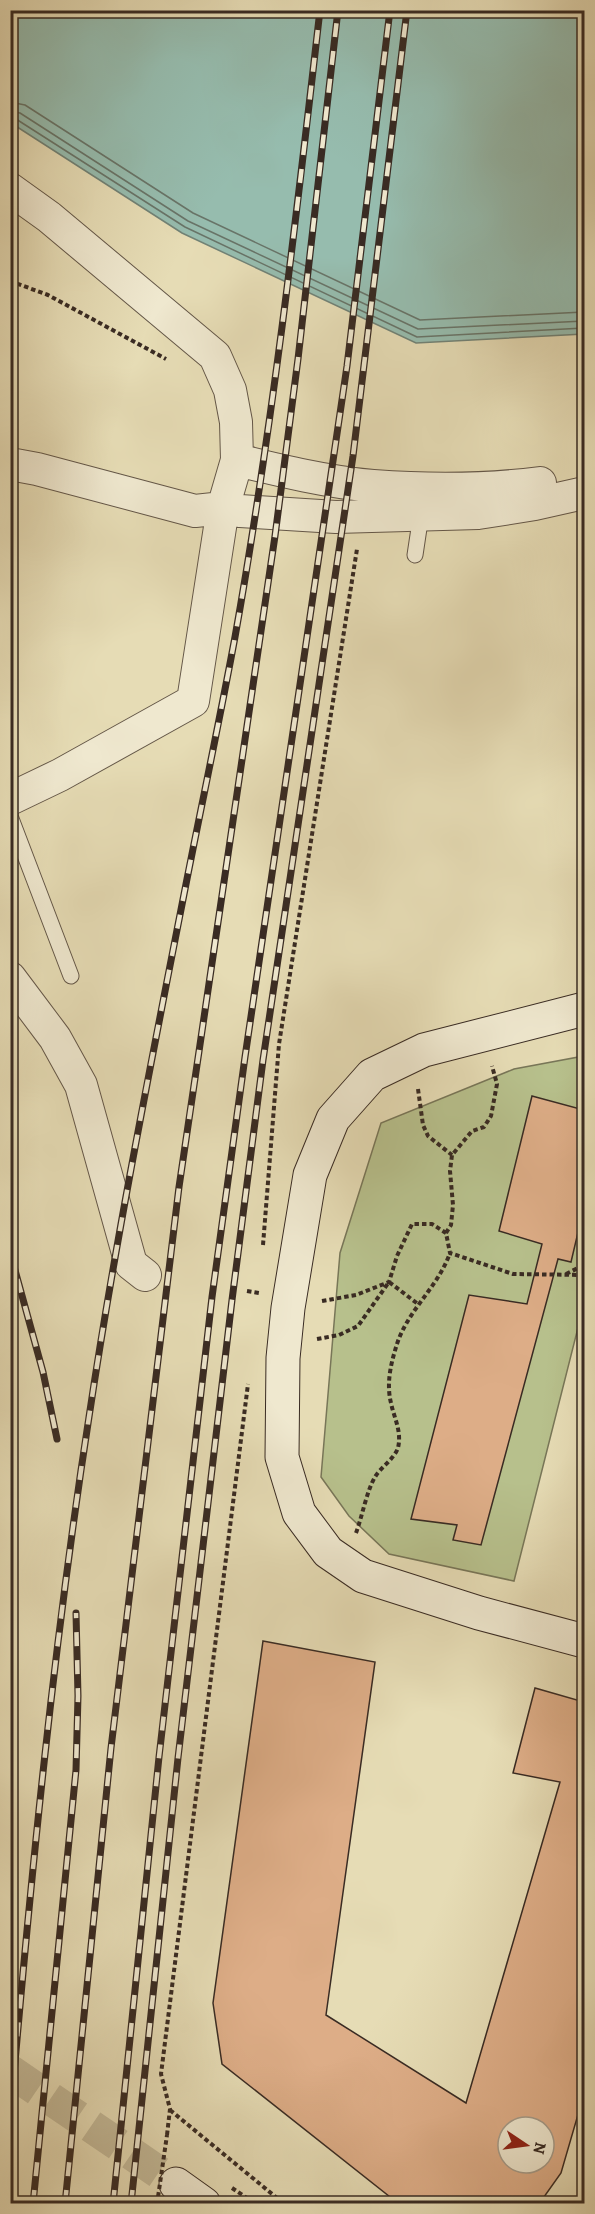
<svg xmlns="http://www.w3.org/2000/svg" width="595" height="2214" viewBox="0 0 595 2214" font-family="Alegreya,serif">
	<style>
		.green { fill: #b7c08c; stroke: #787658; stroke-width: 1.5 }
		.water { fill: #96bcae; stroke: #718276; stroke-width: 1.5 }
		.lines { fill: none; stroke-linecap: round; stroke-linejoin: round }
		.shore { stroke: #687468; stroke-width: 1.5 }
		.building { fill: #ddad87; stroke: #392b23; stroke-width: 1.5; fill-rule: evenodd }
		.secondary-tunnel { stroke: #c3b998; stroke-width: 33; stroke-dasharray: 33 16; stroke-linecap: butt }
		.lane-casing { stroke: #645748; stroke-width: 17 }
		.street-casing { stroke: #645748; stroke-width: 34 }
		.secondary-casing { stroke: #392b23; stroke-width: 35 }
		.path { stroke: #392b23; stroke-width: 4; stroke-dasharray: 4.5 3; stroke-linecap: butt }
		.lane { stroke: #efe8cf; stroke-width: 15 }
		.street { stroke: #efe8cf; stroke-width: 32 }
		.secondary { stroke: #efe8cf; stroke-width: 33 }
		.rail-casing { stroke: #392b23; stroke-width: 7 }
		.rail { stroke: #efe8cf; stroke-width: 4.5; stroke-dasharray: 14; stroke-linecap: butt }
		.path-bridge { stroke: #392b23; stroke-width: 4; stroke-dasharray: 4.5 3; stroke-linecap: butt }
	</style>
	<rect width="100%" height="100%" fill="#e6dcb5"/>
	<filter id="stains"><feTurbulence type="fractalNoise" baseFrequency=".00333" numOctaves="4"/><feColorMatrix values="0 0 0 0 .2 0 0 0 0 .09 0 0 0 0 .02 0 0 0 .5 -.17"/></filter>
	<radialGradient id="worn" r=".72"><stop offset=".6" stop-color="#630" stop-opacity="0"/><stop offset="1" stop-color="#630" stop-opacity=".3"/></radialGradient>
	<path class="green" d="M 584,1056 L 584,1304 L 514,1581 L 389,1554 L 349,1516 L 321,1477 L 340,1253 L 381,1123 L 514,1069 Z"/>
	<path class="water" d="M 10,11 L 584,11 L 584,334 L 416,343 L 182,233 L 11,123 Z"/>
	<g class="lines">
		<path class="shore" d="M 10,102 L 25,105 L 193,213 L 420,320 L 584,312
			M 10,111 L 20,113 L 188,221 L 418,329 L 584,321
			M 10,118 L 16,119 L 185,227 L 417,337 L 584,328"/>
	</g>
	<path class="building" d="M 532,1096 L 584,1110 L 584,1207 L 571,1262 L 558,1259 L 481,1545 L 453,1540 L 457,1525 L 411,1519 L 469,1295 L 527,1304 L 542,1244 L 499,1231 Z
		M 263,1641 L 375,1662 L 326,2015 L 466,2103 L 560,1782 L 513,1773 L 535,1688 L 584,1702 L 584,2094 L 561,2173 L 539,2204 L 399,2204 L 222,2064 L 213,2003 ZM 508,2127 L 544,2127 L 544,2163 L 508,2163 Z"/>
	<g class="lines">
		<path class="secondary-tunnel" d="M 10,2071 L 176,2184"/>
		<defs>
			<path id="lane" d="M 415,555 L 421,515
				M 10,816 L 71,976"/>
			<path id="street" d="M 10,189 L 49,217 L 215,356 L 230,390 L 236,422 L 237,460 L 223,508 L 193,701 L 60,775 L 10,799
				M 237,460 C 282,471 327,482 373,486 C 427,490 486,490 540,483
				M 10,464 L 37,469 L 195,511 L 223,508 L 240,511 L 336,517 L 478,513 L 535,504 L 584,493
				M 10,978 L 55,1038 L 81,1085 L 131,1264 L 145,1275"/>
			<path id="secondary" d="M 584,1009 L 424,1050 L 372,1075 L 333,1119 L 310,1175 L 288,1308 L 283,1358 L 282,1457 L 299,1513 L 328,1552 L 363,1576 L 479,1613 L 584,1641
				M 176,2184 L 204,2204"/>
		</defs>
		<use href="#lane" class="lane-casing"/>
		<use href="#street" class="street-casing"/>
		<use href="#secondary" class="secondary-casing"/>
		<path class="path" d="M 10,281 L 48,295 L 166,359
			M 418,1089 L 423,1125 L 428,1136 L 452,1155
			M 446,1233 L 451,1225 L 453,1205 L 450,1171 L 452,1155 L 472,1131 L 484,1127 L 491,1116 L 497,1084 L 492,1066
			M 263,1245 L 279,1044 L 357,549
			M 566,1274 L 584,1265
			M 247,1291 L 259,1293
			M 322,1301 L 356,1295 L 389,1282 L 397,1256 L 412,1224 L 432,1224 L 446,1233 L 450,1253 L 513,1274 L 584,1275
			M 317,1339 L 339,1335 L 358,1326 L 389,1282 L 418,1304
			M 356,1533 C 362,1517 367,1490 375,1477 C 381,1467 394,1459 398,1448 C 402,1431 394,1418 391,1403 C 386,1383 391,1363 397,1344 C 408,1310 438,1287 450,1253
			M 170,2110 L 277,2198 L 279,2204
			M 167,2135 L 170,2109 L 161,2074 L 248,1384
			M 232,2188 L 256,2204"/>
		<use href="#lane" class="lane"/>
		<use href="#street" class="street"/>
		<use href="#secondary" class="secondary"/>
		<defs>
			<path id="rail" d="M 10,1252 L 43,1372 L 57,1439
				M 10,2120 C 30,1885 53,1650 89,1417 C 116,1237 152,1058 187,879 C 203,798 220,718 235,637 C 272,429 296,220 320,10
				M 33,2204 L 76,1770 L 78,1696 L 76,1613
				M 65,2204 L 111,1748 L 179,1187 L 275,536 L 298,359 L 338,10
				M 113,2204 L 159,1757 L 212,1297 L 245,1057 L 347,366 L 390,10
				M 131,2204 L 178,1758 L 232,1300 L 263,1060 L 353,456 L 407,10"/>
		</defs>
		<use href="#rail" class="rail-casing"/>
		<use href="#rail" class="rail"/>
		<path class="path-bridge" d="M 157,2204 L 167,2135"/>
	</g>
	<rect width="595" height="2214" fill="none" stroke="#e6dcb5" stroke-width="36"/>
	<rect x="12" y="12" width="571" height="2190" fill="none" stroke="#392b23" stroke-width="3"/>
	<rect x="18" y="18" width="559" height="2178" fill="none" stroke="#392b23" stroke-width="1.5"/>
	<g transform="translate(526 2145) rotate(103)"><circle r="28" fill="#efe8cf" stroke="#a69c8a" stroke-width="1.5"/>
	<path d="M0-4.5L10 22L0 15L-10 22Z" fill="#8f2418"/>
	<text y="-9" font-size="16" font-weight="bold" text-anchor="middle" fill="#392b23">N</text>
	</g>
	<rect width="100%" height="100%" filter="url(#stains)"/>
	<rect width="100%" height="100%" fill="url(#worn)"/>
</svg>
